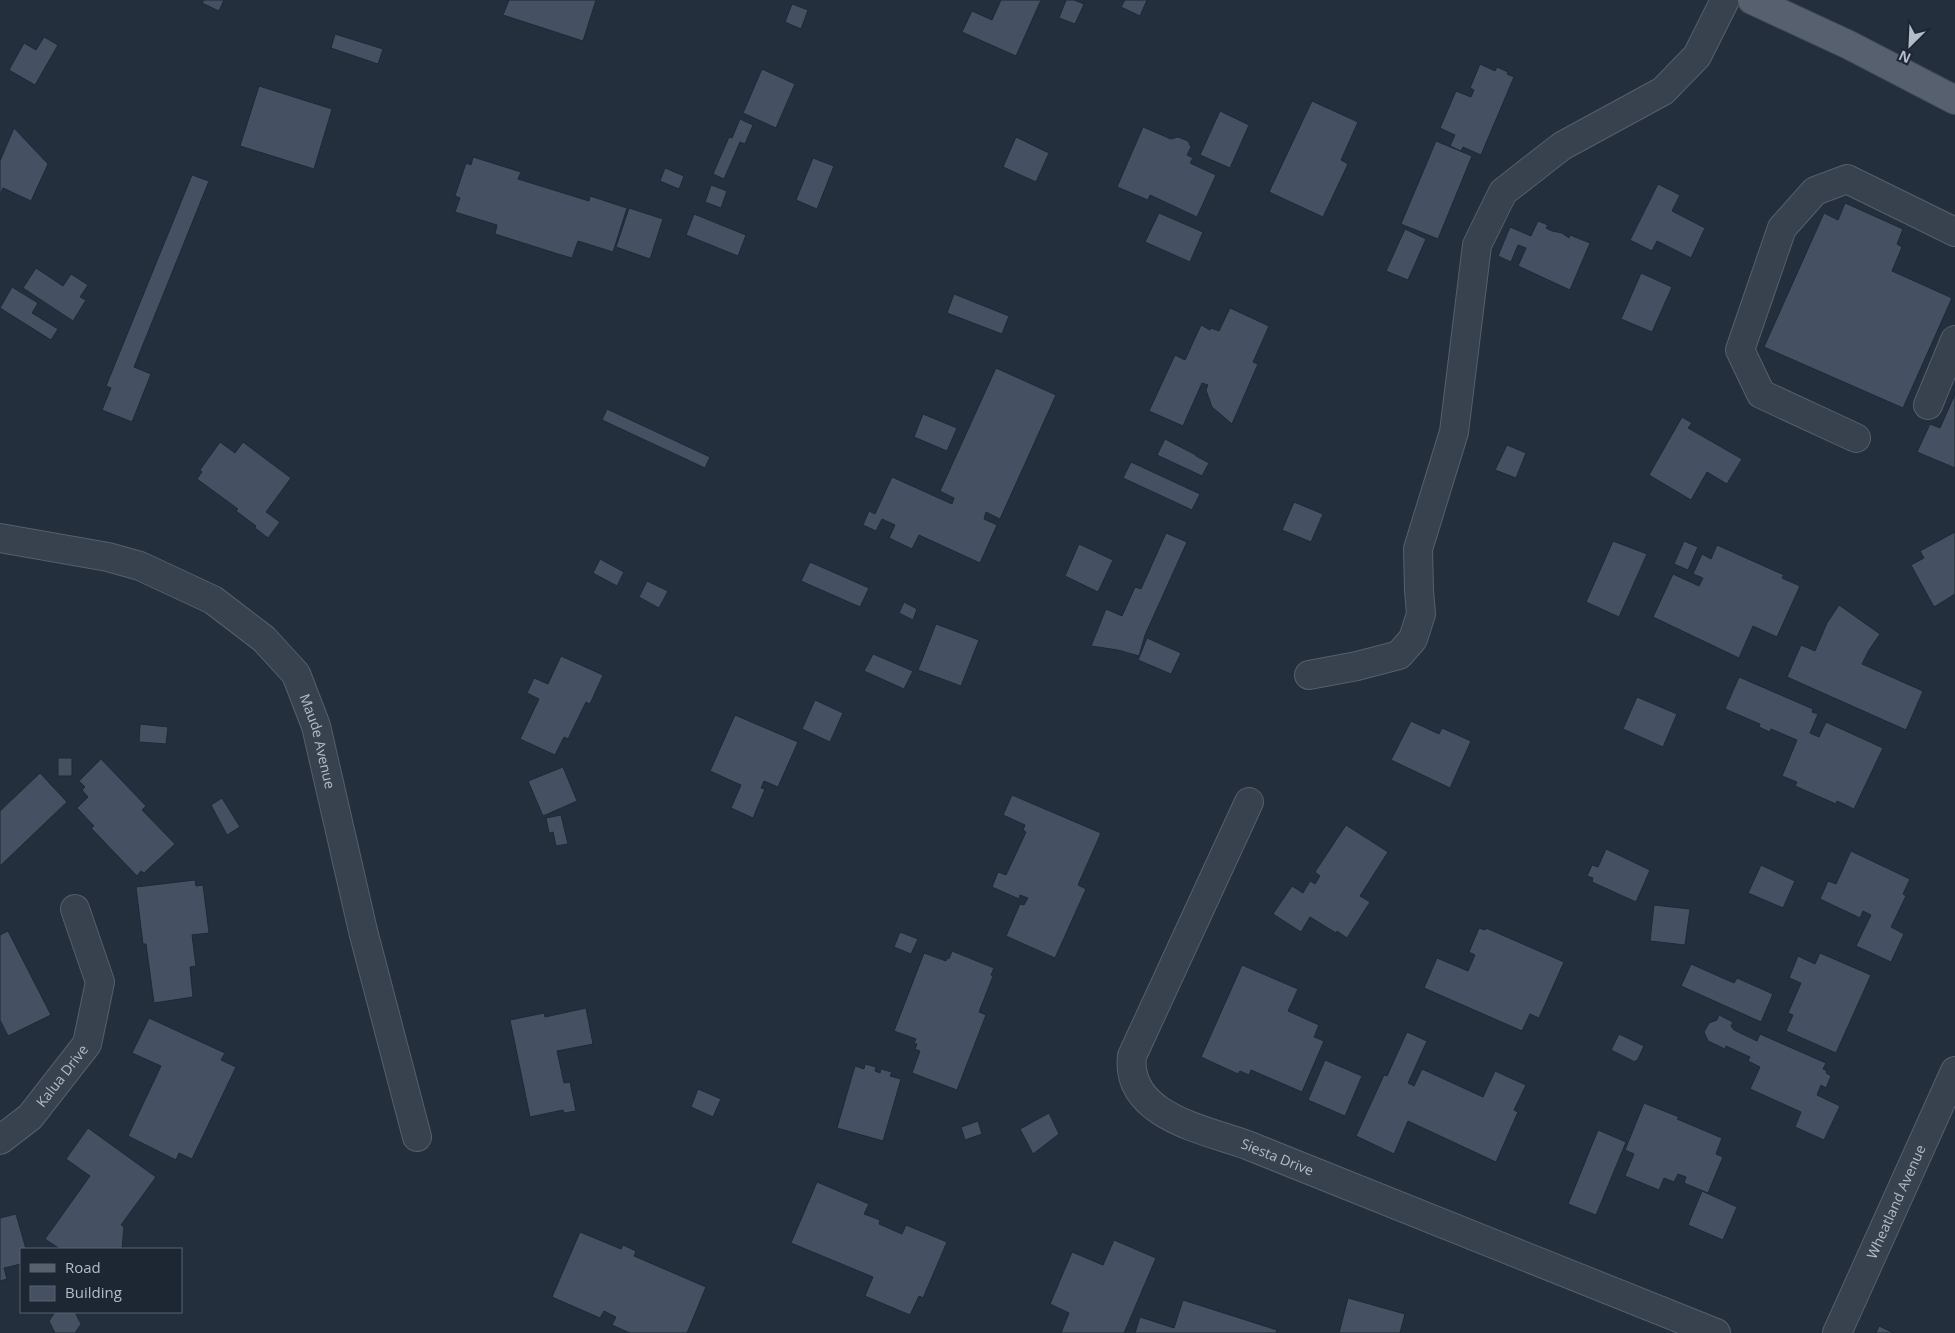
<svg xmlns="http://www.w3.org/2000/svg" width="1955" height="1333" viewBox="0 0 1955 1333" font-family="'Open Sans',sans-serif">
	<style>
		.building { fill: #455162; stroke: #1f2835 }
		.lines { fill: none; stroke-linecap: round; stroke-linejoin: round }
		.minor-casing { stroke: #565f6c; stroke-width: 30 }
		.major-casing { stroke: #414a57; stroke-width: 30 }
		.minor { stroke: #38414e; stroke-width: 28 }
		.major { stroke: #56606e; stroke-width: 28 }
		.labels { text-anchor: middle; stroke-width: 4; stroke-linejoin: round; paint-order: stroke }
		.street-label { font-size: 14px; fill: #b4bcc9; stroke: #1d2633 }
	</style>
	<rect width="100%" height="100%" fill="#242f3e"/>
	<path class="building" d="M 204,0 L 224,0 L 219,11 L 202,3 Z
		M 509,0 L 596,0 L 583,41 L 503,15 Z
		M 1001,0 L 1041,0 L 1016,56 L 962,32 L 972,11 L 992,20 Z
		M 1066,0 L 1074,0 L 1084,4 L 1075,24 L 1059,18 Z
		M 1125,0 L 1147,0 L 1140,16 L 1121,7 Z
		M 792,4 L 808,10 L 801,29 L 785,22 Z
		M 335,34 L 383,49 L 378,64 L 331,48 Z
		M 44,37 L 58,45 L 35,85 L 9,70 L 24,43 L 36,50 Z
		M 1480,64 L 1495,71 L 1497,67 L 1508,72 L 1507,74 L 1514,77 L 1481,155 L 1463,147 L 1461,151 L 1450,146 L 1455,135 L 1440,128 L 1456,91 L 1471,97 L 1474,90 L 1470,88 Z
		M 762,69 L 795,84 L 776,128 L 743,113 Z
		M 259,86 L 332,109 L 314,169 L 240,146 Z
		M 1312,101 L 1358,122 L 1341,160 L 1348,164 L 1323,217 L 1269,192 Z
		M 1220,111 L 1249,125 L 1230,168 L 1200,155 Z
		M 740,119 L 753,125 L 745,144 L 740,142 L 724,179 L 713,174 L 729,137 L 732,138 Z
		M 1143,127 L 1171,139 L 1178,137 L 1188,141 L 1191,147 L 1187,155 L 1193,158 L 1190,163 L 1216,175 L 1197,217 L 1150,195 L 1148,200 L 1117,187 Z
		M 14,128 L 48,164 L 31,201 L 3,188 L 0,195 L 0,161 Z
		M 1016,137 L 1049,153 L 1036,182 L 1003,167 Z
		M 1436,141 L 1472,156 L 1438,239 L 1401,224 Z
		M 473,157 L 521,172 L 518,179 L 589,201 L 590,196 L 627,208 L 613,252 L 578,241 L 572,258 L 558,254 L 495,234 L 497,225 L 455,212 L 460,198 L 455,196 L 466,163 L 471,165 Z
		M 813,158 L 834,166 L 817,209 L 796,200 Z
		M 665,168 L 684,176 L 679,189 L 660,181 Z
		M 192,175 L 209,181 L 134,367 L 151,374 L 132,422 L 102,410 L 111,388 L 106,386 Z
		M 1658,184 L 1680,195 L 1672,211 L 1705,228 L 1691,258 L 1657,241 L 1652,251 L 1630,240 Z
		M 711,185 L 727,191 L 721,208 L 705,202 Z
		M 1845,203 L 1903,229 L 1897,244 L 1902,247 L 1892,271 L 1952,298 L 1903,408 L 1764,347 L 1824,213 L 1838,220 Z
		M 629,208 L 663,219 L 650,259 L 616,247 Z
		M 1159,213 L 1203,232 L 1190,262 L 1145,242 Z
		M 694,214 L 746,235 L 738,256 L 686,235 Z
		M 1538,221 L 1548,225 L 1546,228 L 1552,231 L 1562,233 L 1569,238 L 1570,235 L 1590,243 L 1570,290 L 1518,266 L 1526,248 L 1518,245 L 1511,262 L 1498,256 L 1510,227 L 1531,236 Z
		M 1405,229 L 1426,239 L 1408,280 L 1386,271 Z
		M 36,268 L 63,286 L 71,274 L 88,285 L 80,297 L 86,300 L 73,321 L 23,288 Z
		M 1641,273 L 1672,287 L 1652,332 L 1621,319 Z
		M 12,287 L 38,303 L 32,313 L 58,329 L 51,340 L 0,308 Z
		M 954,294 L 1009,316 L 1002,334 L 947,313 Z
		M 1230,308 L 1269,326 L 1253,362 L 1258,364 L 1232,424 L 1212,407 L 1206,390 L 1208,385 L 1202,383 L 1183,426 L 1149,411 L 1175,355 L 1185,360 L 1201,325 L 1210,330 L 1211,328 L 1219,331 Z
		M 996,368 L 1056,395 L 1000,519 L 986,512 L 984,519 L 997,525 L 980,563 L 919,535 L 912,549 L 889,538 L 895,525 L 882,519 L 876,531 L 863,525 L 869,511 L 875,514 L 892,477 L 952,504 L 954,498 L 940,491 Z
		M 1955,394 L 1955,468 L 1917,452 L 1930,424 L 1940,428 Z
		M 607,409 L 710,457 L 705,468 L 602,420 Z
		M 923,414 L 957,428 L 947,451 L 914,437 Z
		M 1682,417 L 1692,423 L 1688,428 L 1742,459 L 1727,484 L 1707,472 L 1691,500 L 1649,475 Z
		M 1165,439 L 1196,455 L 1196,456 L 1209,463 L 1202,476 L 1157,455 Z
		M 220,442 L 235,453 L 243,442 L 291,478 L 266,512 L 280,522 L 268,538 L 255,528 L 256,526 L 236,511 L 238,509 L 197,479 L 202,472 L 200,470 Z
		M 1507,445 L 1526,453 L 1516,478 L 1495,470 Z
		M 1131,462 L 1200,494 L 1192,510 L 1123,478 Z
		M 1294,502 L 1323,514 L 1311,542 L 1282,530 Z
		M 1955,532 L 1955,594 L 1934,607 L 1911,565 L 1924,558 L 1920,551 Z
		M 1166,533 L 1187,542 L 1145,635 L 1139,656 L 1118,650 L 1091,646 L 1106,609 L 1122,616 L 1135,587 L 1141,589 Z
		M 1613,541 L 1647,554 L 1619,617 L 1586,602 Z
		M 1684,541 L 1698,547 L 1688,570 L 1674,564 Z
		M 1079,544 L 1113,560 L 1098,592 L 1065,576 Z
		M 1717,545 L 1784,575 L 1782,578 L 1800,586 L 1777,637 L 1753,626 L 1739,658 L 1653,617 L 1673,574 L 1699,586 L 1703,578 L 1693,574 L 1702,554 L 1711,559 Z
		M 600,559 L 624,572 L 617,586 L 593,573 Z
		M 810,562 L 869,588 L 860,607 L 801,581 Z
		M 647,581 L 668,591 L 659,608 L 639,597 Z
		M 904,602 L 917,609 L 913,620 L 899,613 Z
		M 1839,605 L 1880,634 L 1869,650 L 1862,664 L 1923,691 L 1906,730 L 1787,677 L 1801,645 L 1815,651 L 1827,623 Z
		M 936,624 L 979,640 L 961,686 L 918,670 Z
		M 1147,638 L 1181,653 L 1171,674 L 1138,660 Z
		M 873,654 L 913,671 L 904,689 L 864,671 Z
		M 561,656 L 603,675 L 590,704 L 586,702 L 568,739 L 564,737 L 555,755 L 520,739 L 539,699 L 527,693 L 534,678 L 548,684 Z
		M 1739,677 L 1813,709 L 1812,712 L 1818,714 L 1810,733 L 1819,737 L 1826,722 L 1883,748 L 1854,809 L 1837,801 L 1836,804 L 1795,786 L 1797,782 L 1782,776 L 1797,740 L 1771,729 L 1770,732 L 1759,727 L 1760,724 L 1725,709 Z
		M 1637,697 L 1677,714 L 1663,747 L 1623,729 Z
		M 815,700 L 843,713 L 830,742 L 802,729 Z
		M 735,715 L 798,742 L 778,787 L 764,781 L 761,788 L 765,789 L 753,818 L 731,808 L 741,785 L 710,771 Z
		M 1411,721 L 1439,734 L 1442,728 L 1471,741 L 1450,788 L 1391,760 Z
		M 140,724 L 168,727 L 166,744 L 139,742 Z
		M 58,758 L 72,758 L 72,776 L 58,776 Z
		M 101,759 L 146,806 L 142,810 L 175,844 L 144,873 L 141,871 L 137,876 L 91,828 L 94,826 L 77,808 L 88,797 L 82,790 L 85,787 L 79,781 Z
		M 563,767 L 577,801 L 543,816 L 528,781 Z
		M 40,773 L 67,802 L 0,866 L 0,811 Z
		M 1012,795 L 1101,833 L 1078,885 L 1086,889 L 1055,958 L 1006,936 L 1020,904 L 1024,905 L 1028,898 L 1020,895 L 1019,899 L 992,887 L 998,872 L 1006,875 L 1026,832 L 1023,830 L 1025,825 L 1003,815 Z
		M 222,798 L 240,827 L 227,835 L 211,805 Z
		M 561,815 L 568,844 L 556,846 L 553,832 L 549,833 L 546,818 Z
		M 1346,825 L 1388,852 L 1360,896 L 1370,902 L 1347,938 L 1337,931 L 1336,933 L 1310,917 L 1301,932 L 1273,914 L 1292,886 L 1303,893 L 1310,881 L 1315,884 L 1320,876 L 1315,872 Z
		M 1606,849 L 1650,870 L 1636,902 L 1592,882 L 1593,878 L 1587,876 L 1592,865 L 1598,867 Z
		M 1851,851 L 1910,879 L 1903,894 L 1906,896 L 1891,927 L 1904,934 L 1891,962 L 1856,946 L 1871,915 L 1863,911 L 1860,918 L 1820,899 L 1828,881 L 1836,884 Z
		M 1761,865 L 1795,881 L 1783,908 L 1748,893 Z
		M 195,880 L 196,886 L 203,885 L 209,933 L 192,935 L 196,966 L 190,967 L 193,997 L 154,1003 L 146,944 L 143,944 L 136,887 Z
		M 1654,905 L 1690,909 L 1685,945 L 1650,941 Z
		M 1479,928 L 1485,930 L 1486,928 L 1564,962 L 1539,1018 L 1530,1014 L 1522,1031 L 1424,988 L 1437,958 L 1468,971 L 1475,955 L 1469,952 Z
		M 8,931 L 51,1015 L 8,1036 L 0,1020 L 0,935 Z
		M 900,932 L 918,939 L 911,954 L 894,947 Z
		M 952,951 L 994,968 L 991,975 L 993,976 L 979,1012 L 986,1015 L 957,1090 L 912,1073 L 920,1051 L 915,1049 L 917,1044 L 914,1043 L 916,1039 L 894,1031 L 924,953 L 946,961 L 947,958 L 949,959 Z
		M 1820,953 L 1871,975 L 1836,1053 L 1786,1031 L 1793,1015 L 1788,1013 L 1801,983 L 1789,978 L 1798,956 L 1815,964 Z
		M 1691,964 L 1734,983 L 1737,978 L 1773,994 L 1761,1022 L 1681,986 Z
		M 1242,965 L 1298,989 L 1288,1011 L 1319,1025 L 1314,1037 L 1324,1041 L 1302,1092 L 1251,1070 L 1249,1075 L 1240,1071 L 1238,1074 L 1201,1057 Z
		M 586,1008 L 593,1044 L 557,1051 L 564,1083 L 570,1082 L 576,1111 L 564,1113 L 563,1110 L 530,1117 L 510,1020 L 544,1013 L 545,1017 Z
		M 1719,1015 L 1733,1022 L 1731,1026 L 1734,1030 L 1757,1041 L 1760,1034 L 1826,1063 L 1823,1069 L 1827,1071 L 1826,1073 L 1831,1076 L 1826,1088 L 1821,1085 L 1817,1095 L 1840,1106 L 1824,1140 L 1795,1127 L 1801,1112 L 1750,1089 L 1760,1067 L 1748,1061 L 1750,1057 L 1726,1046 L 1725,1049 L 1708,1041 L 1704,1032 L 1709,1023 L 1717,1020 Z
		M 149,1018 L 225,1053 L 221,1060 L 236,1067 L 192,1159 L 179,1153 L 176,1160 L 128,1136 L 161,1066 L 132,1053 Z
		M 1407,1032 L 1427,1041 L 1408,1083 L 1414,1086 L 1422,1069 L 1483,1097 L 1495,1071 L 1526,1085 L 1514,1110 L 1518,1112 L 1496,1162 L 1408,1121 L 1394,1154 L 1356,1136 L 1384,1075 L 1387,1076 Z
		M 1619,1034 L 1644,1046 L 1637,1061 L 1636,1060 L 1635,1062 L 1611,1050 Z
		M 1325,1060 L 1362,1076 L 1345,1116 L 1308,1100 Z
		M 865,1064 L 876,1067 L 875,1071 L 880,1073 L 881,1069 L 892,1072 L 890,1076 L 901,1079 L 883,1141 L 837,1128 L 855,1066 L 864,1069 Z
		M 698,1089 L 721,1099 L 713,1117 L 691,1107 Z
		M 1644,1103 L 1679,1117 L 1677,1119 L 1722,1138 L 1716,1154 L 1723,1157 L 1708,1193 L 1684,1183 L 1686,1177 L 1678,1174 L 1674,1182 L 1664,1178 L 1659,1190 L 1625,1176 L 1634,1154 L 1625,1150 Z
		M 1049,1113 L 1059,1134 L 1033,1154 L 1020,1129 Z
		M 978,1121 L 982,1134 L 965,1140 L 961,1127 Z
		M 88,1128 L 156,1177 L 121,1225 L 124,1227 L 122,1249 L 60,1249 L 45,1239 L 90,1176 L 66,1159 Z
		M 1598,1130 L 1626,1142 L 1596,1215 L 1568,1204 Z
		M 817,1182 L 869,1204 L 864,1214 L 880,1220 L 879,1224 L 902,1234 L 906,1225 L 947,1242 L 923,1298 L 919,1296 L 910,1315 L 865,1296 L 873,1277 L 791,1243 Z
		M 1702,1191 L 1737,1207 L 1723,1240 L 1688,1225 Z
		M 16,1214 L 26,1249 L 21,1249 L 21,1264 L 4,1268 L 7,1279 L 0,1281 L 0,1218 Z
		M 580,1232 L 621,1249 L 623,1245 L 636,1251 L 634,1256 L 706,1287 L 687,1333 L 630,1333 L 612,1325 L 616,1317 L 604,1311 L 600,1318 L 552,1297 Z
		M 1114,1240 L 1156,1258 L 1124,1333 L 1061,1333 L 1069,1313 L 1050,1304 L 1072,1252 L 1103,1265 Z
		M 1348,1298 L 1405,1314 L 1400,1333 L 1339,1333 Z
		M 1183,1300 L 1277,1330 L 1276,1333 L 1135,1333 L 1140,1317 L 1174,1328 Z
		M 55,1312 L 75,1312 L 81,1324 L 75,1333 L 55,1333 L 49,1321 Z
		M 1879,1326 L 1894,1333 L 1876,1333 Z"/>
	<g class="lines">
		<defs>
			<g id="minor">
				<path d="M 1928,405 L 1955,340"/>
				<path d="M 1856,438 L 1761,394 L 1740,350 L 1782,228 L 1815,191 L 1847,179 L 1955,232"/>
				<path id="s1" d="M 0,538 L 108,557 L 140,566 L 213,600 L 264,639 L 296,674 L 316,726 L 363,931 L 417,1137"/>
				<path d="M 1309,675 L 1357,666 L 1399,655 L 1413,639 L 1421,614 L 1419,590 L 1418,549 L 1454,432 L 1477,245 L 1503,192 L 1562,146 L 1663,91 L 1697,56 L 1725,0"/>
				<path id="s2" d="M 1249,802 L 1132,1056 C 1125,1116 1206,1130 1247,1145 L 1716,1333"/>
				<path id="s3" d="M 0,1140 L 30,1117 L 87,1044 L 100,982 L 75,909"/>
				<path id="s4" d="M 1837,1333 L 1955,1071"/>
			</g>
			<path id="major" d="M 1752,0 L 1849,45 L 1955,100"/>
		</defs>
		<use href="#minor" class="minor-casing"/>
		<use href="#major" class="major-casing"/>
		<use href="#minor" class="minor"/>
		<use href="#major" class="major"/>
	</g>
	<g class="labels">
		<g class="street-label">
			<text dy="5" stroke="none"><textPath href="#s1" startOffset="406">Maude Avenue</textPath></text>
			<text dy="5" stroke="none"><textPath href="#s3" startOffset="90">Kalua Drive</textPath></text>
			<text dy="5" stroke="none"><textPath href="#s2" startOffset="471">Siesta Drive</textPath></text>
			<text dy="5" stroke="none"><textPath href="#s4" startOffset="144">Wheatland Avenue</textPath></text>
		</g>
	</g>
	<rect x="20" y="1248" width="162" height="65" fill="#1d2633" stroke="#59626f"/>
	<rect x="30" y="1264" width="25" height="8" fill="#56606e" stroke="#59626f"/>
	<text x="65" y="1273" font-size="15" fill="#b4bcc9">Road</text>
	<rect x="30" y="1286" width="25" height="15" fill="#455162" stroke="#59626f"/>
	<text x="65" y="1298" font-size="15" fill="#b4bcc9">Building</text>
	<g transform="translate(1910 45) rotate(204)" stroke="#1d2633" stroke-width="4" paint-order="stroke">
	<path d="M0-4L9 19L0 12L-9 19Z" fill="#b4bcc9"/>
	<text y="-8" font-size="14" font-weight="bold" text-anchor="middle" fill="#b4bcc9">N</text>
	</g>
</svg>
